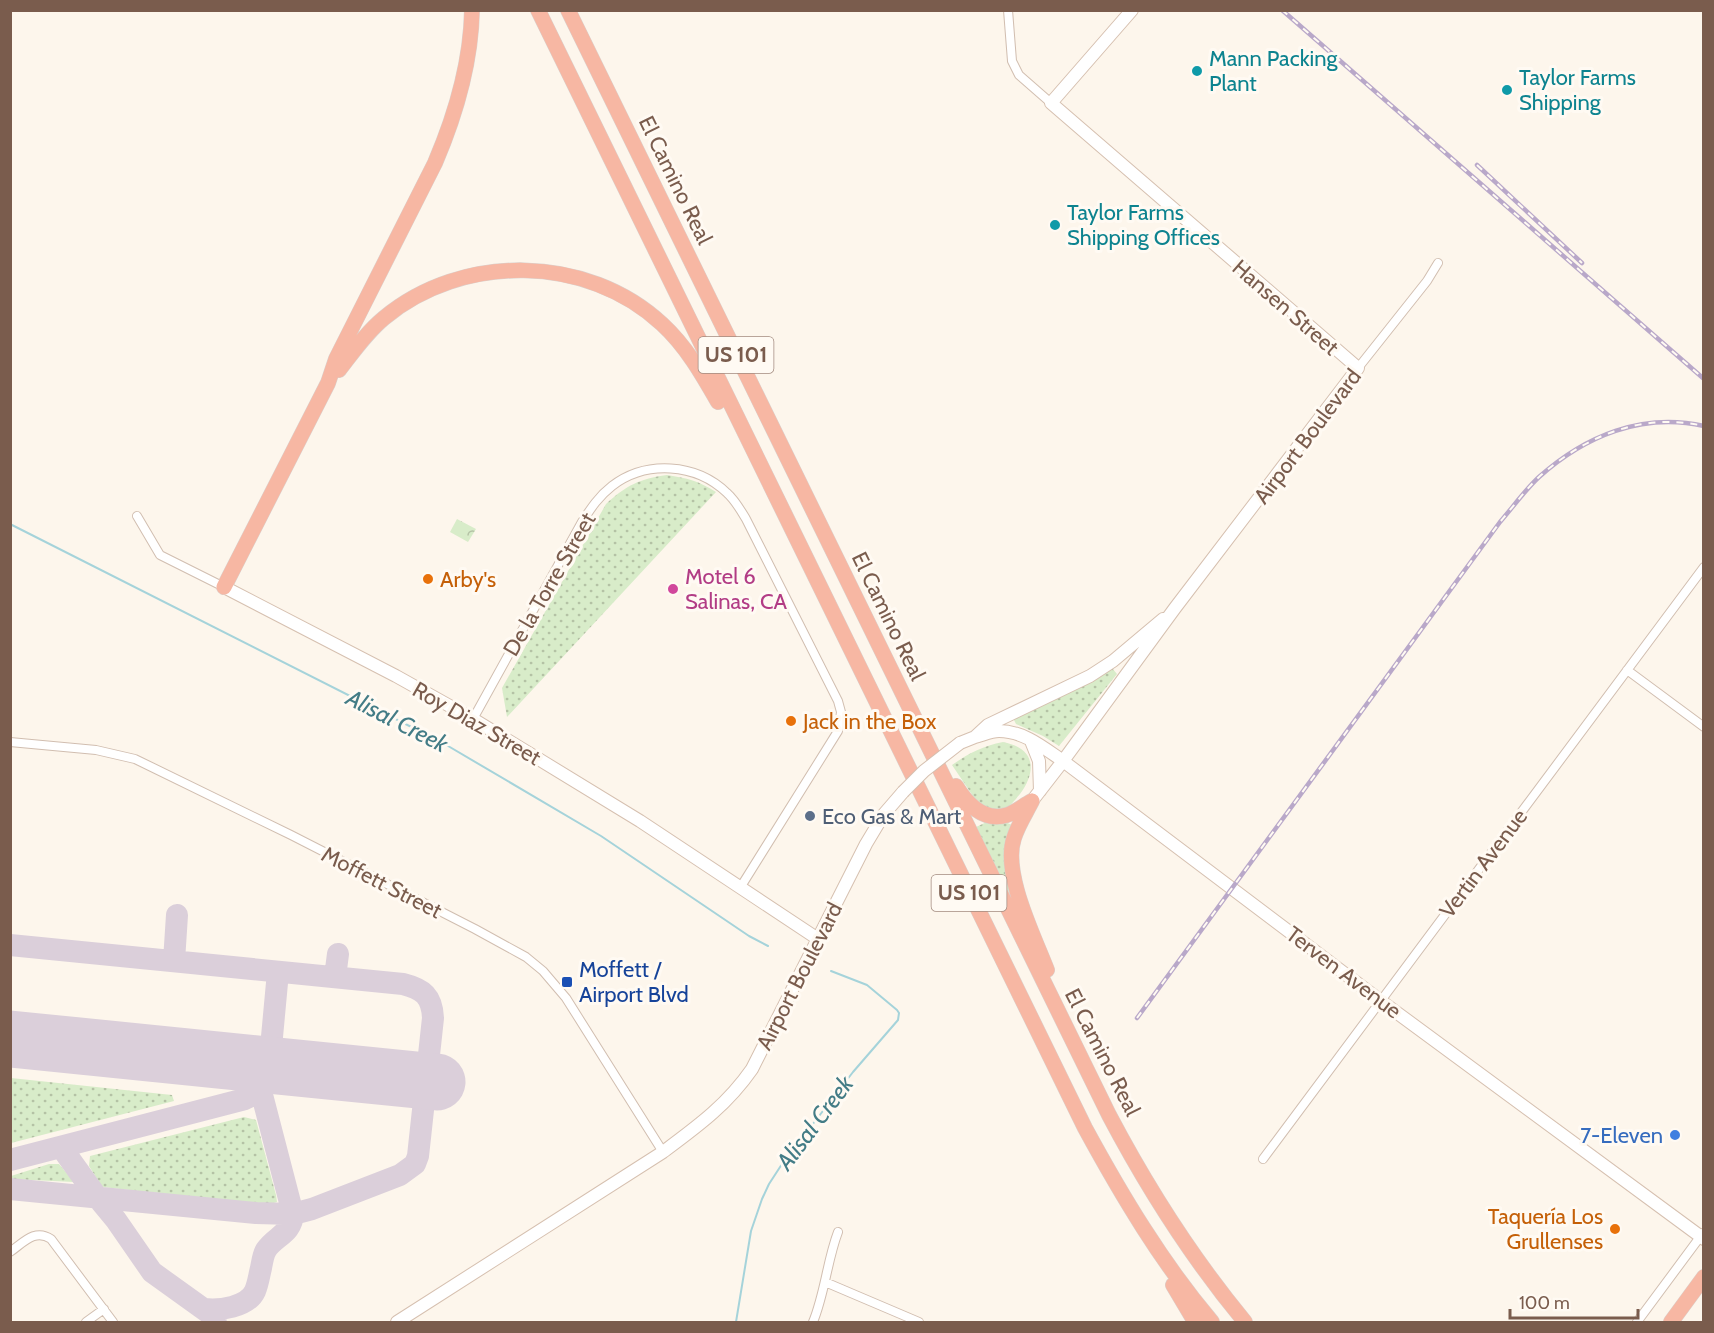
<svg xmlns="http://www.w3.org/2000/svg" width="1714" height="1333" viewBox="0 0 1714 1333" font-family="Cabin,sans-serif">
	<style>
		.grass { fill: url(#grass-dots) }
		.park { fill: url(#park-crowns) }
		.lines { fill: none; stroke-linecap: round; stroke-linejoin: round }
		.stream { stroke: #a5d3da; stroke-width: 2 }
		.taxiway { stroke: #dbcfda; stroke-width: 22 }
		.runway { stroke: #dbcfda; stroke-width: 57 }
		.street-casing { stroke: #d1beb0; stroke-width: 10 }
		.secondary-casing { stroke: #d6c0b0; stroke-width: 14 }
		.highway-casing { stroke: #dad1cd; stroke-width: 16 }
		.street { stroke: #fff; stroke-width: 8 }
		.secondary { stroke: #fff; stroke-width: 12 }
		.highway { stroke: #f7b7a3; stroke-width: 15 }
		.rail-casing { stroke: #b9a8c9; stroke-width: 4.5 }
		.rail { stroke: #fffaf3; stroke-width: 2; stroke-dasharray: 7; stroke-linecap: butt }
		.secondary-bridge-casing { stroke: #d6c0b0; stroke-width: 14; stroke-linecap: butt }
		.secondary-bridge { stroke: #fff; stroke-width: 12 }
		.culture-dot { fill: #0f9aa8; stroke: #fffaf3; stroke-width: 2 }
		.food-dot { fill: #e8710a; stroke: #fffaf3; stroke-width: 2 }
		.hotel-dot { fill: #d1479c; stroke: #fffaf3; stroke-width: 2 }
		.service-dot { fill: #5c6f8a; stroke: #fffaf3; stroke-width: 2 }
		.transit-dot { fill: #1a4fb4; stroke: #fffaf3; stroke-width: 2 }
		.shop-dot { fill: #3f7fe0; stroke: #fffaf3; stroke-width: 2 }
		.labels { text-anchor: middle; stroke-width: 6; stroke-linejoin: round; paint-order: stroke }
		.shield { fill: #fffaf3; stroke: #a28b7f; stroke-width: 1.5 }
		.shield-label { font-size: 21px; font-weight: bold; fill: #7a5c4d }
		.culture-label { font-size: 22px; fill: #0d838f; stroke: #fffaf3; text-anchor: start }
		.street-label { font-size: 22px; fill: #7a5c4d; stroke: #fffaf3 }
		.hotel-label { font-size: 22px; fill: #b23c85; stroke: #fffaf3; text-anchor: start }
		.food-label { font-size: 22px; fill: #c56008; stroke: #fffaf3; text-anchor: start }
		.service-label { font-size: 22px; fill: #4e5e75; stroke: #fffaf3; text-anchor: start }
		.transit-label { font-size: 22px; fill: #164399; stroke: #fffaf3; text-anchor: start }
		.shop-label { font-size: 22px; fill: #366cbe; stroke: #fffaf3; text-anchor: end }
		.water-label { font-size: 24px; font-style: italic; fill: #437c86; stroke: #fffaf3 }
	</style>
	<defs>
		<pattern id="grass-dots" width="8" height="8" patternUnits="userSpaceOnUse" patternTransform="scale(1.5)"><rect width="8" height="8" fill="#d8ecc9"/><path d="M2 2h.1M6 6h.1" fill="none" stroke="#b4c2a5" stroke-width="1.8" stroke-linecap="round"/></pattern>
		<pattern id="park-crowns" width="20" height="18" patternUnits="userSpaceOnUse" patternTransform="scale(1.5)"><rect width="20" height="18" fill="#d8ecc9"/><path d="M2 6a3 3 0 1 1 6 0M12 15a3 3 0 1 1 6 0" fill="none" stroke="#b4c2a5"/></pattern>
	</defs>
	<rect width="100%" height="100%" fill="#fdf6ec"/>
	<path class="grass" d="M 667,475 C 687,478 699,481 716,492 L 507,717 L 502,688 L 606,504 C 627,485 639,479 667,475 Z
		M 1112,668 L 1117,674 L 1059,746 L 1043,736 L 1016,724 L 1013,718 Z
		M 1003,742 C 1034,748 1038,769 1020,794 C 1014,801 1008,810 998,810 C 992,810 985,807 979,805 L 952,765 C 969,753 983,746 1003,742 Z
		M 989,821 L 1003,821 L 1012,825 L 1012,899 L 976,827 Z
		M 11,1078 L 172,1095 L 174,1101 L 11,1143 Z
		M 244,1117 L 256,1120 L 276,1195 L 277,1202 L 268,1205 L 102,1187 L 89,1166 L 90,1156 Z
		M 49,1164 L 59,1164 L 74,1182 L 11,1179 L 11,1176 Z"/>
	<path class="park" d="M 457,519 L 476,529 L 468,542 L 450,532 Z"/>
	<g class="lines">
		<path class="stream" d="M 10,524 L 443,743 L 601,836 L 749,936 L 768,946
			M 736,1322 L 751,1231 L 762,1199 L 769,1184 L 782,1164 L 853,1072 L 898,1020 L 899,1013 L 897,1010 L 867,985 L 831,971"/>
		<path class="taxiway" d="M 10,945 L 403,984 C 423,989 432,996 433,1018 L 418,1156 L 415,1164 L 400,1175 L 312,1209 L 293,1214 L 256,1213 L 10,1189
			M 174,961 L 177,915
			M 335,977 L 338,954
			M 61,1147 L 97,1197 L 116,1220 L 152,1272 L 216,1318
			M 10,1160 L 245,1099 L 261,1091 L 268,1080 L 278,972
			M 204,1309 C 219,1311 248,1307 255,1291 C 258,1284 259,1276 261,1268 C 262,1263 263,1255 266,1250 C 275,1236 292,1234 293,1214 L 261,1091"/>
		<path class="runway" d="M 10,1039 L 437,1082"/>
		<defs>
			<path id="street" d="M 1008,10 L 1012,61 L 1019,75 L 1051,103
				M 1358,368 L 1427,281 L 1438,263
				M 137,516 L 160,555 L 224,587
				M 1627,670 L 1704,727
				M 473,719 L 582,522 C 591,508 599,496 612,486 C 646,460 696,463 727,493 C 735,500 740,509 746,519 L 838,701 L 841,712 L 838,731 L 740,888
				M 10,742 L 96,750 L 135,759 L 291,835 L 475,929 L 526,957 L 543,971 L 566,998 L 663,1152
				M 1263,1159 L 1704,567
				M 10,1252 C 23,1243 35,1228 51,1239 L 113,1322
				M 825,1282 L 919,1322
				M 86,1322 L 104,1309
				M 813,1322 C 825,1293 827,1261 838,1232
				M 1637,1322 L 1703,1233"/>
			<path id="secondary" d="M 224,587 L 396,676 L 473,719 L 640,821 L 818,939
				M 975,737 C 983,735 991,731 999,731 C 1024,731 1044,748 1063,761 L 1381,1001 L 1704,1239
				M 1031,741 L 1039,761 L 1040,791
				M 960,743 L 975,737 L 988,725 L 1090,676 L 1113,661 L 1163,619
				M 1032,801 L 1063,761 L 1175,608 L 1358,368 L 1051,103 L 1132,10
				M 397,1322 L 663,1152 C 698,1126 727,1105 752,1069 L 866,844 L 884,814 L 903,792"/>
			<path id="highway" d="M 538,10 L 1085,1128 C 1122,1196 1162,1263 1212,1322
				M 568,10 L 1109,1115 C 1148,1189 1192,1258 1245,1322
				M 339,370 C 353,352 366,333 384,318 C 462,253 587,254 662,324 C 686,346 702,374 718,402
				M 224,587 L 328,383 L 336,359 L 435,163 C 456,114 471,64 472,10
				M 956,786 C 967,804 984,822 1007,815 C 1016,812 1024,805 1032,801
				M 1032,801 C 1026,813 1018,825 1014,838 C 1002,873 1034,936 1047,970
				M 1173,1285 L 1195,1322
				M 1671,1322 L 1704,1277"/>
		</defs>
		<use href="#street" class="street-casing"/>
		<use href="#secondary" class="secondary-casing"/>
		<use href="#highway" class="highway-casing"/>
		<use href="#street" class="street"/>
		<use href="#secondary" class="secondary"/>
		<use href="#highway" class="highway"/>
		<defs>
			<path id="rail" d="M 1282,10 L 1704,379
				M 1477,165 L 1582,263
				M 1137,1018 L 1500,522 C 1513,507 1525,490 1539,477 C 1585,436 1642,412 1704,426"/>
		</defs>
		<use href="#rail" class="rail-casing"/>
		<use href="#rail" class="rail"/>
		<defs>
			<path id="secondary-bridge" d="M 903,792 L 924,771 L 960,743"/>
		</defs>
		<use href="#secondary-bridge" class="secondary-bridge-casing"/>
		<use href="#secondary-bridge" class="secondary-bridge"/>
	</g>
	<g class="culture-dot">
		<circle cx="1197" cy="71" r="6"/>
		<circle cx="1507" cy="90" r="6"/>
		<circle cx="1055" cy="225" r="6"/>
	</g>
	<g class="food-dot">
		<circle cx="428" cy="579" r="6"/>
		<circle cx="791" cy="721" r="6"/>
		<circle cx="1615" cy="1229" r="6"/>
	</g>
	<circle class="hotel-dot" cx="673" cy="589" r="6"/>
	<circle class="service-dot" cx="810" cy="816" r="6"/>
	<rect class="transit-dot" x="561" y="976" width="12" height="12" rx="3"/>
	<circle class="shop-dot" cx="1675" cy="1135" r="6"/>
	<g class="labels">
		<g class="shield">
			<rect x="698.5" y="337" width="75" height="36" rx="4.5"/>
			<rect x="931.5" y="875" width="75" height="36" rx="4.5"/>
		</g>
		<g class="shield-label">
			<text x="736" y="362">US 101</text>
			<text x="969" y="900">US 101</text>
		</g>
		<g class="culture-label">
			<text x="1209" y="66">Mann Packing<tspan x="1209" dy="25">Plant</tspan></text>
			<text x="1519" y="85">Taylor Farms<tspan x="1519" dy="25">Shipping</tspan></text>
			<text x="1067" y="220">Taylor Farms<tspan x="1067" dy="25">Shipping Offices</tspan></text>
		</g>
		<g class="street-label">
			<text transform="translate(676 180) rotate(64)" y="8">El Camino Real</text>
			<text transform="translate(1286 307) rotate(41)" y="8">Hansen Street</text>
			<text transform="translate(1307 436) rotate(-53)" y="8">Airport Boulevard</text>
			<text transform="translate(549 584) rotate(-60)" y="8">De la Torre Street</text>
			<text transform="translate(889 616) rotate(64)" y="8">El Camino Real</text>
			<text transform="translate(477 723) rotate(30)" y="8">Roy Diaz Street</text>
			<text transform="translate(1483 863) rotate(-53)" y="8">Vertin Avenue</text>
			<text transform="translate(382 882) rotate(27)" y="8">Moffett Street</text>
			<text transform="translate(1344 972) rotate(37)" y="8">Terven Avenue</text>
			<text transform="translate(799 976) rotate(-63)" y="8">Airport Boulevard</text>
			<text transform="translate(1103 1052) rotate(63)" y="8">El Camino Real</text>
		</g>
		<g class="hotel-label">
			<text x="685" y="584">Motel 6<tspan x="685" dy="25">Salinas, CA</tspan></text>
		</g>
		<g class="food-label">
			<text x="440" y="587">Arby's</text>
			<text x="803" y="729">Jack in the Box</text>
			<text x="1603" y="1224" text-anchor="end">Taquería Los<tspan x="1603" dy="25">Grullenses</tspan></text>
		</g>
		<g class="service-label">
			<text x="822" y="824">Eco Gas &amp; Mart</text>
		</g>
		<g class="transit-label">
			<text x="579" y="977">Moffett /<tspan x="579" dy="25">Airport Blvd</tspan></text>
		</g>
		<g class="shop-label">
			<text x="1663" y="1143">7-Eleven</text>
		</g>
		<g class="water-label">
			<text transform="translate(397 721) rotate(27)" y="8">Alisal Creek</text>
			<text transform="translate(815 1123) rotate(-53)" y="8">Alisal Creek</text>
		</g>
	</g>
	<rect width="1714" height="1333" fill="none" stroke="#7a5c4d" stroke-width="24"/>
	<path d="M1510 1309v9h128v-9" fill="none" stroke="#7a5c4d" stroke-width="3"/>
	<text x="1519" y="1309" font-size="18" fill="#7a5c4d" stroke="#fffaf3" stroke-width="4.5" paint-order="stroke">100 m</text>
</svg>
